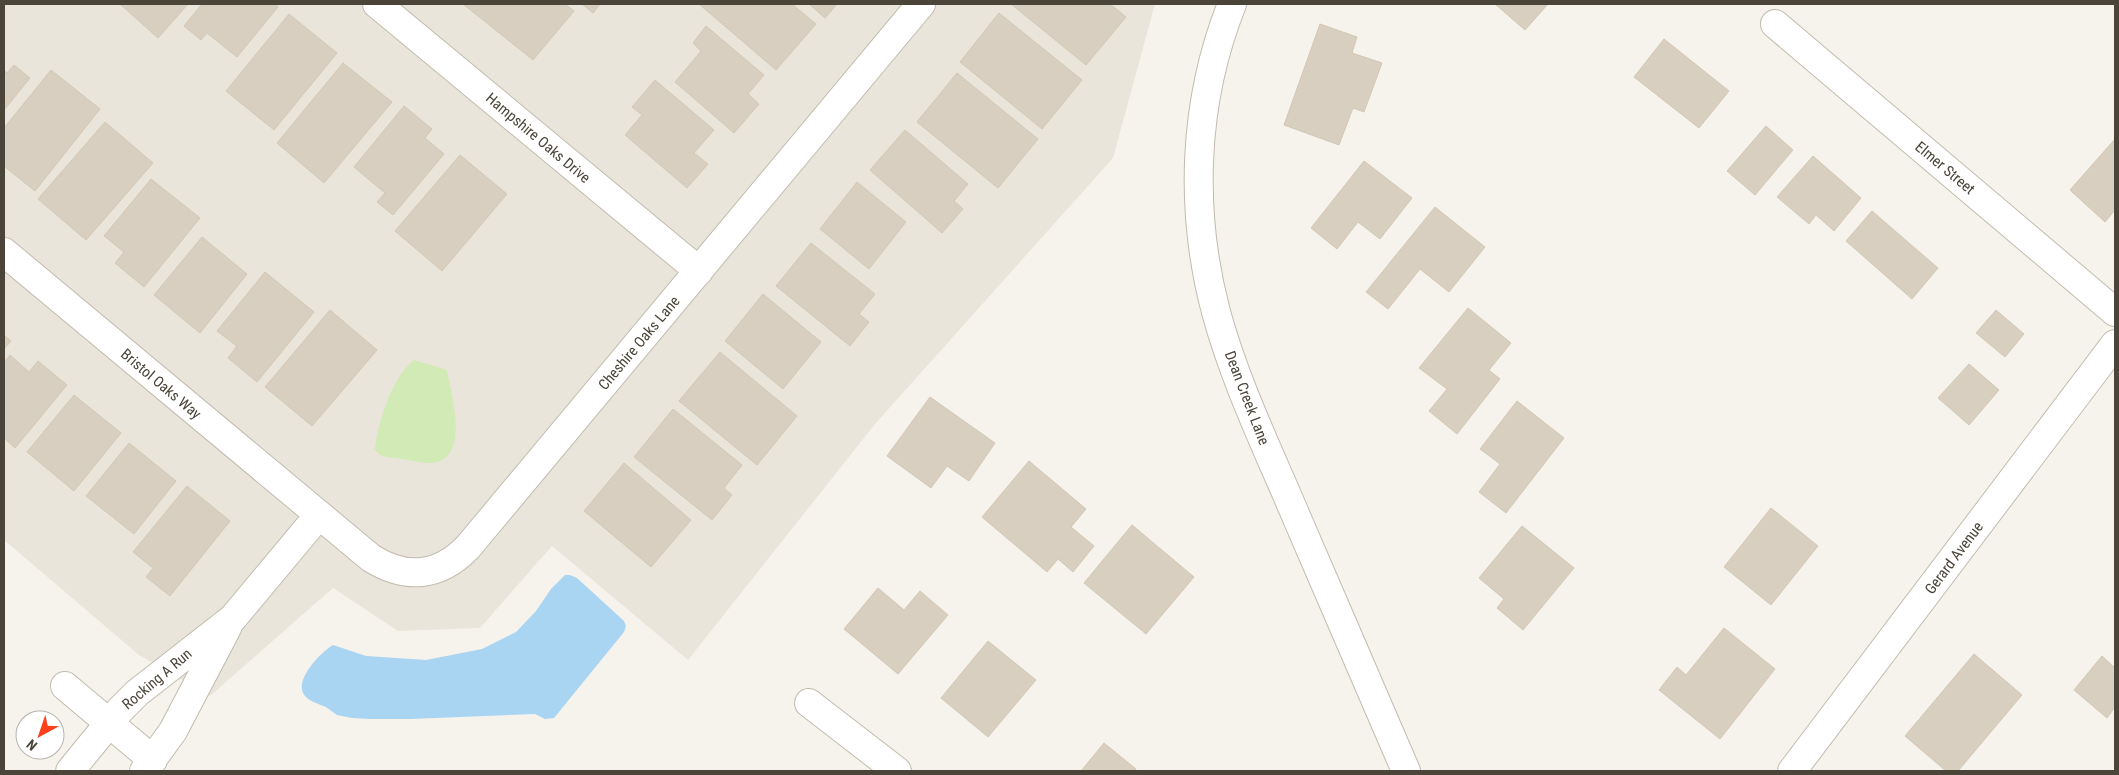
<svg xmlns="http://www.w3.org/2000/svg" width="2119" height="775" viewBox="0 0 2119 775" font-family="'Roboto Condensed',sans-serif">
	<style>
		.residential { fill: #eae5da }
		.green { fill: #d2eab5 }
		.water { fill: #a9d4f2 }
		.building { fill: #d8cfc1; stroke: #d3c7b4 }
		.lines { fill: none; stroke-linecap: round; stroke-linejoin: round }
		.street-casing { stroke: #c2bbae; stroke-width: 30 }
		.street { stroke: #fff; stroke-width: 28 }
		.labels { text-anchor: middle; stroke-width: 4.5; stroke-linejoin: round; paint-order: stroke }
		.street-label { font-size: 15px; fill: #4b4439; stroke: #fff }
	</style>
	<rect width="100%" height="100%" fill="#f6f3ec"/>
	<path class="residential" d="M 4,4 L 1155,4 L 1113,158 L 875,424 L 688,660 L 552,546 L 480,628 L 398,631 L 333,588 L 210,696 L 139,655 L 4,540 Z"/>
	<path class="green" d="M 414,360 L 447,370 C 451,394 471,458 433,463 C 423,464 412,460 402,459 C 393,457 380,459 375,449 C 378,422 392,377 414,360 Z"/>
	<path class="water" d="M 565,575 L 570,575 L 577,578 L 624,621 L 626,626 L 624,632 L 554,718 L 545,719 L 535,714 L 410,719 L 370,719 L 352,718 L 337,715 L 326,707 C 319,704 307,701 303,693 C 296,678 321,652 333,645 L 366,656 L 426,660 L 482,649 L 516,632 L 536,611 L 551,589 Z"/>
	<path class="building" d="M 120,4 L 188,4 L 158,38 Z
		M 202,4 L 274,4 L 278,7 L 237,57 L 207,33 L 201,40 L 184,26 Z
		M 463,4 L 565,4 L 574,11 L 533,60 Z
		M 582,4 L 600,4 L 593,13 Z
		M 699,4 L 792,4 L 816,24 L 776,70 Z
		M 809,4 L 837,4 L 825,18 Z
		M 1011,4 L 1110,4 L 1126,17 L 1086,65 Z
		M 1495,4 L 1548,4 L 1525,30 Z
		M 999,13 L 1082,80 L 1042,129 L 960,62 Z
		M 289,14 L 337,53 L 274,130 L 226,91 Z
		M 1320,24 L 1357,37 L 1352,53 L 1382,63 L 1364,112 L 1353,108 L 1339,145 L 1284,125 Z
		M 706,26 L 764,75 L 748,94 L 759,104 L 734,133 L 675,82 L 701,51 L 693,43 Z
		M 1664,39 L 1729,91 L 1699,128 L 1634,77 Z
		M 343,63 L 392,102 L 324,183 L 277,143 Z
		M 14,65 L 30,78 L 4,110 L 4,70 L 7,73 Z
		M 51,70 L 100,109 L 35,191 L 4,166 L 4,128 Z
		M 957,73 L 1038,139 L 998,188 L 917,122 Z
		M 655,80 L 714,130 L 694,153 L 708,164 L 687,188 L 625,135 L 642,115 L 632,107 Z
		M 404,106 L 432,129 L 425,138 L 444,154 L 393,215 L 377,202 L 385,193 L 354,167 Z
		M 105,122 L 153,163 L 86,240 L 38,199 Z
		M 1766,126 L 1793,150 L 1755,195 L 1727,171 Z
		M 905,130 L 968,184 L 954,201 L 963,209 L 942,233 L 870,170 Z
		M 2115,139 L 2115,210 L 2105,222 L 2070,190 Z
		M 460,155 L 507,194 L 442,271 L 395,231 Z
		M 1813,156 L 1861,198 L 1834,231 L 1816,215 L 1809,224 L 1777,197 Z
		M 1364,161 L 1412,198 L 1380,239 L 1358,222 L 1337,249 L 1311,228 Z
		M 151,179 L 200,218 L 144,287 L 115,263 L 124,252 L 104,236 Z
		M 857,182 L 906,222 L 869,269 L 820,229 Z
		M 1435,207 L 1485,247 L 1449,292 L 1420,269 L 1388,309 L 1366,292 Z
		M 1872,211 L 1938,268 L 1912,299 L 1846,241 Z
		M 202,237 L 247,274 L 200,333 L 154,295 Z
		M 811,243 L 875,294 L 859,314 L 869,322 L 850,346 L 776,286 Z
		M 265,272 L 314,312 L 257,382 L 228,358 L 237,346 L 217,331 Z
		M 763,294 L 821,342 L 783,389 L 725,341 Z
		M 1468,308 L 1511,343 L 1489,370 L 1500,379 L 1457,434 L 1429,411 L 1447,389 L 1419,368 Z
		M 330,310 L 377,350 L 312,426 L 265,387 Z
		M 1996,310 L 2024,334 L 2005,357 L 1976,333 Z
		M 4,335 L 11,341 L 4,349 Z
		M 720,352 L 797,416 L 757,465 L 679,401 Z
		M 10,355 L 29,372 L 38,361 L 67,385 L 15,448 L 4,438 L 4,363 Z
		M 1969,364 L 1999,390 L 1969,425 L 1938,398 Z
		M 74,395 L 121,433 L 74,491 L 27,452 Z
		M 930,397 L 995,443 L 969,481 L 947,466 L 931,488 L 887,456 Z
		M 1517,401 L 1564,438 L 1506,513 L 1479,492 L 1500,464 L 1480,449 Z
		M 673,409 L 742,465 L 724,488 L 732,495 L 712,520 L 634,457 Z
		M 129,443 L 176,481 L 134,534 L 86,496 Z
		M 1029,461 L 1086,509 L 1071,527 L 1094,546 L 1073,572 L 1058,559 L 1047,572 L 982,517 Z
		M 624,463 L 691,520 L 651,567 L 584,511 Z
		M 187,486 L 230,521 L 170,596 L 146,577 L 153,568 L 133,552 Z
		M 1771,508 L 1818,546 L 1771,605 L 1724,567 Z
		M 1132,525 L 1194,577 L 1146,634 L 1084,583 Z
		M 1522,526 L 1574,568 L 1523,630 L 1497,608 L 1504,599 L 1479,578 Z
		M 878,588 L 904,610 L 920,591 L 948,615 L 898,674 L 844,629 Z
		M 1724,628 L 1775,669 L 1720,739 L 1659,690 L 1677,667 L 1686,675 Z
		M 988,641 L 1036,680 L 988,737 L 941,698 Z
		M 1974,654 L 2022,695 L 1958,771 L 1946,771 L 1905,736 Z
		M 2102,656 L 2115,668 L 2115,707 L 2107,718 L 2074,690 Z
		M 1104,743 L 1136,769 L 1135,771 L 1081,771 Z"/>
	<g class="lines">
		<defs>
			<path id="street" d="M 377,4 L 699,271
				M 1232,4 C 1193,102 1189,210 1216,312 C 1235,382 1268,450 1296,516 C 1333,601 1369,686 1406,771
				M 1775,24 L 2115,312
				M 4,252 L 371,558 C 406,580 439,577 468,547 L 921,4
				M 65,686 L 153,760
				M 809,703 L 897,771
				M 70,771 L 119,711 L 137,693 L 233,618 L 319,515
				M 144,771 L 173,731 L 228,626
				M 1792,771 L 2115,344"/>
		</defs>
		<use href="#street" class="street-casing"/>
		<use href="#street" class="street"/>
	</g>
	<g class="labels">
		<g class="street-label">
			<text transform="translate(538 138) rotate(40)" y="5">Hampshire Oaks Drive</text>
			<text transform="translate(1945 168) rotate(40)" y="5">Elmer Street</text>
			<text transform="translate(639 343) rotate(-50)" y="5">Cheshire Oaks Lane</text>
			<text transform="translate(161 384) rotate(40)" y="5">Bristol Oaks Way</text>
			<text transform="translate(1247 398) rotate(69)" y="5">Dean Creek Lane</text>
			<text transform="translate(1954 558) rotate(-53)" y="5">Gerard Avenue</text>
			<text transform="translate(157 679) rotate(-40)" y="5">Rocking A Run</text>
		</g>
	</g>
	<rect width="2119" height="775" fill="none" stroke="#4b4439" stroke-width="10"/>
	<g transform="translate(40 735) rotate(220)"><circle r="24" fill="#ffffff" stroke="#b7b4b0"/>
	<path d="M0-4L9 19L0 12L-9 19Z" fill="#fc3f1d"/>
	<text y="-8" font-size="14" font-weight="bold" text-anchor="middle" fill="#4b4439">N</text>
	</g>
</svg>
